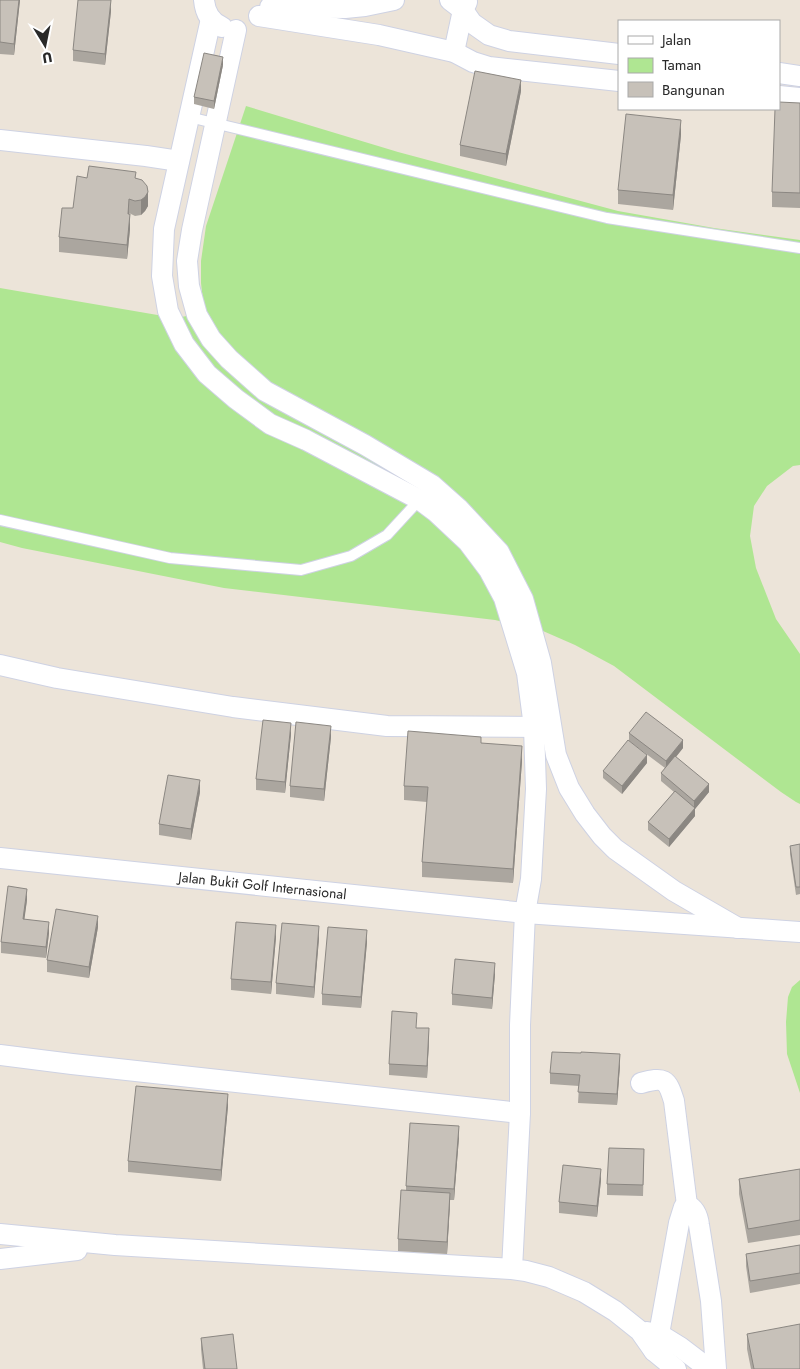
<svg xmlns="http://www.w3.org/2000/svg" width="800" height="1369" viewBox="0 0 800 1369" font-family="Jost,sans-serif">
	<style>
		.green { fill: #afe692 }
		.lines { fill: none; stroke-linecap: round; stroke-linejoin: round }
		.lane-casing { stroke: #ced2e3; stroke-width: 12 }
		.street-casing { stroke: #ced2e3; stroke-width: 22 }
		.lane { stroke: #fff; stroke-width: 10 }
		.street { stroke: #fff; stroke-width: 20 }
		.wall { fill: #aba69f }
		.shaded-wall { fill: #8b8782 }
		.building { fill: #c7c1b9; stroke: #8b8782 }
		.labels { text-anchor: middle; stroke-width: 4.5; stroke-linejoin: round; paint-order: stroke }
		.street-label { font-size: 14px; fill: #292929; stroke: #fff }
	</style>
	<rect width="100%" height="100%" fill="#ece4d9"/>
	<path class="green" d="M 246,106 L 398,152 L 618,211 L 714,228 L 800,240 L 800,465 L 793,466 L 767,486 L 754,506 L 750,536 L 756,568 L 776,619 L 800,654 L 800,804 L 796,802 L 781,792 L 614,666 L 575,645 L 543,631 L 495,620 L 224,588 L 22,548 L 0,542 L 0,288 L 175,318 L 193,315 L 203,301 L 201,283 L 201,261 L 206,226 Z
		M 800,980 L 800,1093 L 787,1054 L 786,1022 L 788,997 L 792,987 Z"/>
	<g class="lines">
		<defs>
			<path id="lane" d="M 189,117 L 607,218 L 800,248
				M 0,520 L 170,558 L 301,570 L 351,556 L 387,535 L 422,497"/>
			<g id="street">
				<path d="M 204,0 C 205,12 210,22 222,27"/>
				<path d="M 450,0 L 463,10 L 472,23 L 489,35 L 509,41 L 619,54"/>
				<path d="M 270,7 L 345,8 L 365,6 L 394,0"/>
				<path d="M 259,16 L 379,35 L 454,52 L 473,62 L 489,67 L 619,81"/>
				<path d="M 211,19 L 164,229 L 162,276 L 168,311 L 184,344 L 207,374 L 236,399 L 270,424 L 306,440 L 420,500 L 436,512 L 468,542 L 489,570 L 504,598 L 527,673 L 534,727 L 536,789 L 531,879 L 525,913 L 520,1025 L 520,1113 L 512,1269 L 526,1271 L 549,1277 L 584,1292 L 615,1311 L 640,1331 L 654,1351 L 676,1369"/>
				<path d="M 236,30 L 192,230 L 187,261 L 189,286 L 197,315 L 211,339 L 229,359 L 265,391 L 365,445 L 432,485 L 459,509 L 499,552 L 523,599 L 541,663 L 556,755 L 569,788 L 585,814 L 602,836 L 615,849 L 674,891 L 738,928"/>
				<path d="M 454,52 L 463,10 L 467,2"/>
				<path d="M 779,73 L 800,76"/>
				<path d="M 779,96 L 800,98"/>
				<path d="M 0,140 L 146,156 L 179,161"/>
				<path d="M 0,665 L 57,678 L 233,707 L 387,726 L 546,727"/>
				<path id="s1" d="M 0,858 L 525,913 L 800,932"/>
				<path d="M 0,1055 L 72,1064 L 520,1113"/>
				<path d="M 641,1083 C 664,1077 667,1078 674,1101 L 687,1205"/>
				<path d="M 0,1234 L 115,1245 L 512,1269"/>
				<path d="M 0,1259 L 77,1250"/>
				<path d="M 647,1332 L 659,1334 L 680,1347 L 709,1369"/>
				<path d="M 654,1351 L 659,1334 L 679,1223 L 684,1207 L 687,1205 C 696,1209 698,1217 699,1225 L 711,1301 L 716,1369"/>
			</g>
		</defs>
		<use href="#lane" class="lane-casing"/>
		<use href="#street" class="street-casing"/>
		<use href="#lane" class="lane"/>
		<use href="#street" class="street"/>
	</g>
	<path class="wall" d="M 0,0 L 20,0 L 14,55 L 0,54 Z
		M 111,11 L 105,65 L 73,61 L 73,50 Z
		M 223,65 L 214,109 L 194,104 L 194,97 Z
		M 521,91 L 506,166 L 460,156 L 460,145 Z
		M 800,103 L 800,208 L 772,207 L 772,192 Z
		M 681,135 L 673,210 L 618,204 L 618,190 Z
		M 87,178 L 136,178 L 148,206 L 145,211 L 141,215 L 135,216 L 129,213 L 130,229 L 127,259 L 59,252 L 59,237 Z
		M 629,733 L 683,748 L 676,757 L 709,792 L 695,809 L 695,816 L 669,847 L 648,830 L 648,822 L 674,792 L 661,781 L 661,773 L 665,768 L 629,741 Z
		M 291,734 L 285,793 L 256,790 L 256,779 Z
		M 331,737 L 324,801 L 290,797 L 290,786 Z
		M 481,743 L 522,761 L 513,883 L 422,877 L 422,862 L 427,802 L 404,800 L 404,786 Z
		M 647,763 L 622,794 L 603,778 L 603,771 Z
		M 200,792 L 191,840 L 159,835 L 159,824 Z
		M 800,844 L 800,894 L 796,895 L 790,854 L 790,846 Z
		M 27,900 L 24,919 L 49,933 L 46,958 L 1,953 L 1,942 Z
		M 98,927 L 89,978 L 47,972 L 47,960 Z
		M 276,937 L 271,994 L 231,990 L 231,979 Z
		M 319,938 L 314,998 L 276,994 L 276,983 Z
		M 367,942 L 361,1008 L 322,1005 L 322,994 Z
		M 495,974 L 492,1009 L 452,1005 L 452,994 Z
		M 416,1028 L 429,1040 L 427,1078 L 389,1075 L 389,1064 Z
		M 620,1065 L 617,1105 L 578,1103 L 579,1086 L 550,1084 L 550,1073 Z
		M 228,1106 L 221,1181 L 128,1172 L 128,1161 Z
		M 459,1137 L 454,1200 L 450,1200 L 447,1254 L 398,1251 L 398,1239 L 406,1191 L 406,1186 Z
		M 644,1160 L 643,1196 L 607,1195 L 607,1184 Z
		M 800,1169 L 800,1235 L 748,1243 L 739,1194 L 739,1179 Z
		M 601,1180 L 597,1217 L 559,1213 L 559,1202 Z
		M 800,1245 L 800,1284 L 750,1293 L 746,1266 L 746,1254 Z
		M 747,1334 L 800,1369 L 751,1369 L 747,1349 Z
		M 201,1338 L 237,1369 L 203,1369 L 201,1349 Z"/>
	<path class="shaded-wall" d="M 19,0 L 20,0 L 14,55 L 14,44 Z
		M 111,0 L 111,11 L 105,65 L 105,54 Z
		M 223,57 L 223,65 L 214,109 L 214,101 Z
		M 521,80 L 521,91 L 506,166 L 506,154 Z
		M 681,120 L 681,135 L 673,210 L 673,195 Z
		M 148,192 L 148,206 L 145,211 L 141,215 L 141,200 Z
		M 129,199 L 129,213 L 128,229 L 128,214 Z
		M 130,214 L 130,229 L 127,259 L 127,245 Z
		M 291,723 L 291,734 L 285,793 L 285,782 Z
		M 331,726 L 331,737 L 324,801 L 324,789 Z
		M 683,740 L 683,748 L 666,769 L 666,761 Z
		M 522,746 L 522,761 L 513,883 L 513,869 Z
		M 647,755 L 647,763 L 622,794 L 622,786 Z
		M 200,780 L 200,792 L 191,840 L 191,829 Z
		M 709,784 L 709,792 L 695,809 L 695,816 L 669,847 L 669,839 L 694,808 L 694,801 Z
		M 27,889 L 27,900 L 23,930 L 23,919 Z
		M 98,916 L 98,927 L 89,978 L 89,967 Z
		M 49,922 L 49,933 L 46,958 L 46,947 Z
		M 276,925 L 276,937 L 271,994 L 271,982 Z
		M 319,926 L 319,938 L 314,998 L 314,987 Z
		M 367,930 L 367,942 L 361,1008 L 361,997 Z
		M 495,963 L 495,974 L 492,1009 L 492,998 Z
		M 429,1028 L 429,1040 L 427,1078 L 427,1066 Z
		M 620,1054 L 620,1065 L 617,1105 L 617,1094 Z
		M 228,1094 L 228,1106 L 221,1181 L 221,1170 Z
		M 459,1126 L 459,1137 L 454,1200 L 454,1189 Z
		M 601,1169 L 601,1180 L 597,1217 L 597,1206 Z
		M 450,1193 L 450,1205 L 447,1254 L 447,1242 Z"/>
	<path class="building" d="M 0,0 L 19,0 L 14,44 L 0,42 Z
		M 78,0 L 111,0 L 105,54 L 73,50 Z
		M 204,53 L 223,57 L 214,101 L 194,97 Z
		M 475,71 L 521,80 L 506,154 L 460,145 Z
		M 779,102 L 800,103 L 800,193 L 772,192 L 775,109 L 779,109 Z
		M 626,114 L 681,120 L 673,195 L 618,190 Z
		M 89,166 L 136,172 L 135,178 L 142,180 L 147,186 L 148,192 L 145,197 L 141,200 L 135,201 L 129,199 L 128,214 L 130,214 L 127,245 L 59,237 L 62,208 L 73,208 L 77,176 L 87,178 Z
		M 646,712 L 683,740 L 666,761 L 629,733 Z
		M 263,720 L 291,723 L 285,782 L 256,779 Z
		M 296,722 L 331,726 L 324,789 L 290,786 Z
		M 408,731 L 481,737 L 481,743 L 522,746 L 513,869 L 422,862 L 428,787 L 404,786 Z
		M 628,740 L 647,755 L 622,786 L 603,771 Z
		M 675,756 L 709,784 L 694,801 L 661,773 Z
		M 168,775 L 200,780 L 191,829 L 159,824 Z
		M 675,791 L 695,808 L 669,839 L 648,822 Z
		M 800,844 L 800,887 L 796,887 L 790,846 Z
		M 8,886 L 27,889 L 23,919 L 49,922 L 46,947 L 1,942 Z
		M 56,909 L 98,916 L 89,967 L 47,960 Z
		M 236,922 L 276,925 L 271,982 L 231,979 Z
		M 282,923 L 319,926 L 314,987 L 276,983 Z
		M 328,927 L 367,930 L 361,997 L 322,994 Z
		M 455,959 L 495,963 L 492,998 L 452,994 Z
		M 392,1011 L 417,1013 L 416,1028 L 429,1028 L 427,1066 L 389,1064 Z
		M 552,1052 L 581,1053 L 581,1052 L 620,1054 L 617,1094 L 578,1092 L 580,1075 L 550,1073 Z
		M 136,1086 L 228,1094 L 221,1170 L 128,1161 Z
		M 410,1123 L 459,1126 L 454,1189 L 406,1186 Z
		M 609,1148 L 644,1149 L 643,1185 L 607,1184 Z
		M 563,1165 L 601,1169 L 597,1206 L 559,1202 Z
		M 800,1169 L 800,1220 L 748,1229 L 739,1179 Z
		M 401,1190 L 450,1193 L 447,1242 L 398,1239 Z
		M 800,1245 L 800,1273 L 750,1281 L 746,1254 Z
		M 800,1324 L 800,1369 L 754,1369 L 747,1334 Z
		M 233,1334 L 237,1369 L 205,1369 L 201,1338 Z"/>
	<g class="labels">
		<g class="street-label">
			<text dy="5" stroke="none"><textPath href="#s1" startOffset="264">Jalan Bukit Golf Internasional</textPath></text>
		</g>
	</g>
	<rect x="618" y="20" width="162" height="90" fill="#ffffff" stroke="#a9a9a9"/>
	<rect x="628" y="36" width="25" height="8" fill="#ffffff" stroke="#a9a9a9"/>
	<text x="662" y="45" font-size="15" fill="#292929">Jalan</text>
	<rect x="628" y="58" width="25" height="15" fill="#afe692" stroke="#a9a9a9"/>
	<text x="662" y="70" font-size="15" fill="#292929">Taman</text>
	<rect x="628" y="82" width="25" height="15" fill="#c7c1b9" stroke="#a9a9a9"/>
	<text x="662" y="95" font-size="15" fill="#292929">Bangunan</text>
	<g transform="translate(45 45) rotate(170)" stroke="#ffffff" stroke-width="4" paint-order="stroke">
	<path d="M0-4L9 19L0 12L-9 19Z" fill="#292929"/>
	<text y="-8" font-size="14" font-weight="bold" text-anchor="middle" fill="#292929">U</text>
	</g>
</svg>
